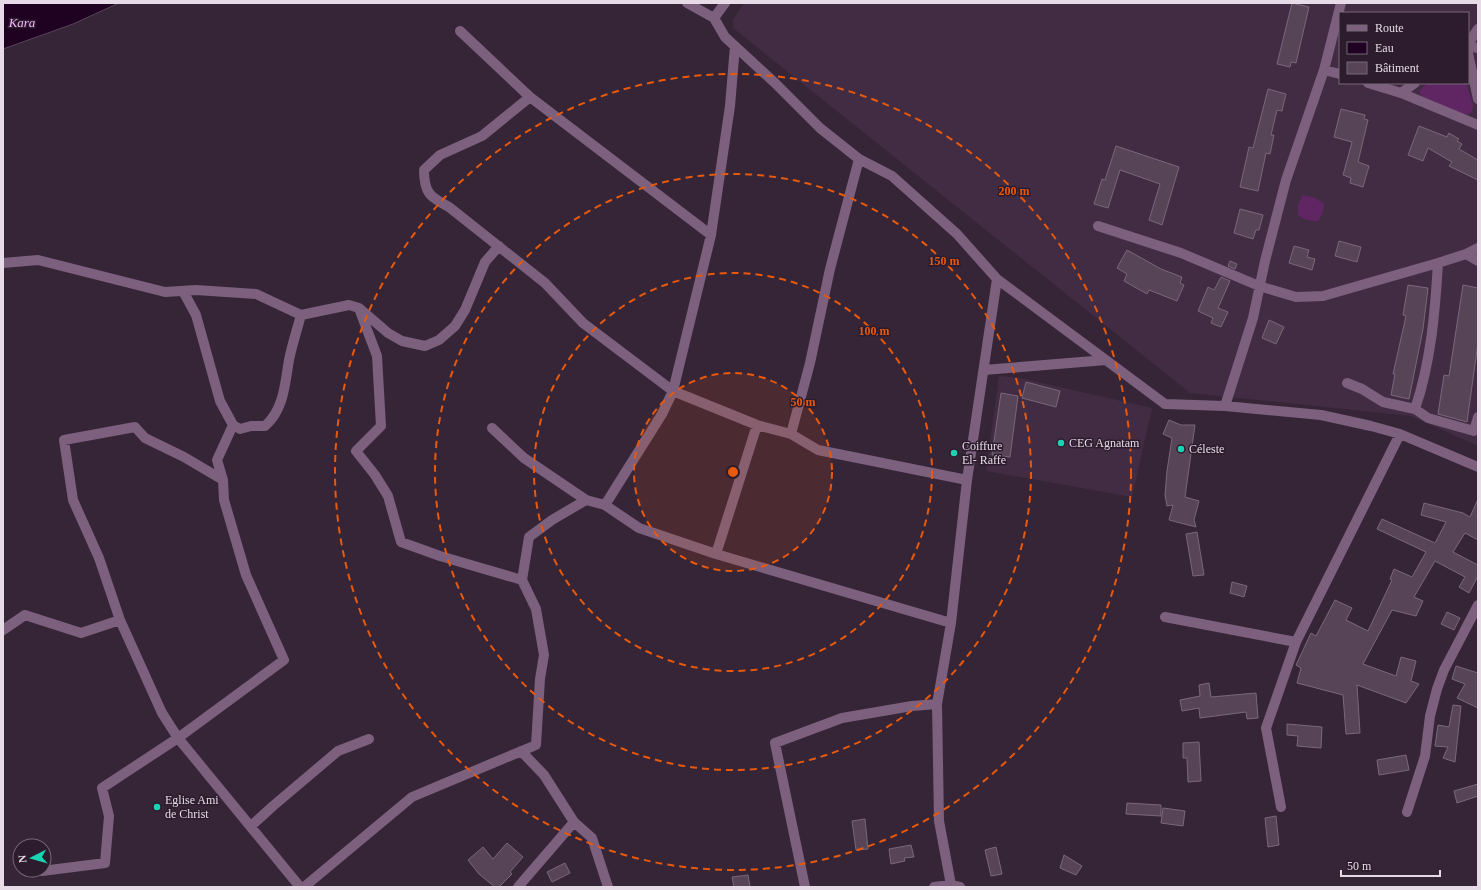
<svg xmlns="http://www.w3.org/2000/svg" width="1481" height="890" viewBox="0 0 1481 890" font-family="'Times New Roman',serif">
	<style>
		.built { fill: #422c43; fill-rule: evenodd }
		.green { fill: #602664 }
		.water { fill: #1f0122; stroke: #5b425d }
		.building { fill: #574557; stroke: #7a677b }
		.lines { fill: none; stroke-linecap: round; stroke-linejoin: round }
		.minor { stroke: #7c607e; stroke-width: 10 }
		.ring { fill: none; stroke: #e8590c; stroke-width: 2; stroke-dasharray: 7 5 }
		.poi-dot { fill: #18d5b2; stroke: #2c1c2d; stroke-width: 1.5 }
		.labels { text-anchor: middle; stroke-width: 3; stroke-linejoin: round; paint-order: stroke }
		.poi-label { font-size: 12px; fill: #e6dbe6; stroke: #2c1c2d; text-anchor: start }
		.water-label { font-size: 13px; font-style: italic; fill: #f8b1fb; stroke: #2c1c2d }
		.centre { fill: #e8590c; stroke: #2c1c2d; stroke-width: 2 }
		.ring-label { font-size: 12px; text-anchor: middle; font-weight: bold; fill: #e8590c; stroke: #2c1c2d; stroke-width: 3; stroke-linejoin: round; paint-order: stroke }
	</style>
	<rect width="100%" height="100%" fill="#362537"/>
	<path class="built" d="M 744,3 L 1478,3 L 1478,446 L 1411,416 L 1190,393 L 733,28 L 733,19 ZM 1340,13 L 1468,13 L 1468,83 L 1340,83 Z
		M 999,376 L 1020,378 L 1152,408 L 1132,497 L 986,471 Z"/>
	<path class="green" d="M 1428,83 L 1466,83 L 1473,105 L 1472,112 L 1465,115 L 1421,96 L 1419,91 Z
		M 1303,195 L 1315,198 L 1324,204 L 1323,212 L 1318,221 L 1306,220 L 1298,215 L 1298,205 Z"/>
	<path class="water" d="M 3,3 L 119,3 L 73,24 L 3,49 Z"/>
	<path class="building" d="M 1292,3 L 1309,7 L 1296,63 L 1291,62 L 1290,67 L 1277,64 Z
		M 1268,89 L 1286,94 L 1282,111 L 1277,110 L 1271,135 L 1274,135 L 1270,154 L 1266,153 L 1258,191 L 1240,187 L 1249,147 L 1253,148 Z
		M 1341,109 L 1365,115 L 1364,119 L 1368,120 L 1358,162 L 1369,166 L 1363,187 L 1350,183 L 1351,178 L 1343,175 L 1352,142 L 1334,137 Z
		M 1419,126 L 1447,137 L 1449,133 L 1459,139 L 1457,141 L 1462,144 L 1459,149 L 1478,160 L 1478,180 L 1449,166 L 1452,162 L 1428,148 L 1423,161 L 1408,155 Z
		M 1116,146 L 1179,167 L 1162,225 L 1149,220 L 1160,184 L 1120,170 L 1108,208 L 1094,204 L 1102,179 L 1105,180 Z
		M 1240,209 L 1263,215 L 1259,230 L 1256,230 L 1253,239 L 1234,233 Z
		M 1339,241 L 1361,247 L 1357,262 L 1335,256 Z
		M 1294,246 L 1309,250 L 1307,257 L 1315,259 L 1312,270 L 1289,263 Z
		M 1127,250 L 1161,269 L 1182,277 L 1180,283 L 1184,285 L 1177,301 L 1149,290 L 1147,294 L 1124,281 L 1127,274 L 1117,268 Z
		M 1230,261 L 1237,264 L 1235,269 L 1228,266 Z
		M 1221,277 L 1230,281 L 1218,308 L 1228,312 L 1221,327 L 1211,323 L 1213,318 L 1198,311 L 1208,287 L 1214,290 Z
		M 1408,285 L 1428,288 L 1423,329 L 1409,399 L 1391,395 L 1395,374 L 1393,374 L 1406,316 L 1403,315 Z
		M 1463,285 L 1478,288 L 1478,343 L 1467,422 L 1438,414 L 1444,375 L 1449,376 Z
		M 1269,320 L 1284,327 L 1276,344 L 1262,338 Z
		M 1026,382 L 1060,391 L 1056,407 L 1022,398 Z
		M 1001,393 L 1018,396 L 1010,457 L 992,455 Z
		M 1169,420 L 1181,425 L 1195,425 L 1185,497 L 1199,501 L 1194,520 L 1196,527 L 1169,520 L 1173,505 L 1167,506 L 1165,495 L 1167,471 L 1172,438 L 1163,434 Z
		M 1478,499 L 1478,540 L 1465,533 L 1453,552 L 1478,565 L 1478,576 L 1469,593 L 1459,587 L 1465,577 L 1435,561 L 1414,597 L 1423,601 L 1416,616 L 1392,610 L 1363,664 L 1396,676 L 1401,657 L 1416,661 L 1411,681 L 1419,684 L 1406,703 L 1357,685 L 1360,733 L 1346,734 L 1343,695 L 1297,683 L 1301,668 L 1296,665 L 1311,633 L 1316,636 L 1335,600 L 1352,608 L 1346,620 L 1368,631 L 1392,580 L 1390,579 L 1394,569 L 1412,577 L 1426,552 L 1377,529 L 1382,519 L 1435,543 L 1446,522 L 1421,515 L 1424,503 L 1463,513 L 1470,517 Z
		M 1197,532 L 1204,575 L 1193,576 L 1186,534 Z
		M 1232,582 L 1247,586 L 1244,597 L 1230,593 Z
		M 1447,612 L 1460,618 L 1454,630 L 1441,624 Z
		M 1456,666 L 1478,673 L 1478,708 L 1457,698 L 1465,684 L 1452,679 Z
		M 1209,683 L 1211,697 L 1256,693 L 1258,718 L 1247,719 L 1246,712 L 1200,718 L 1199,708 L 1182,711 L 1180,700 L 1200,696 L 1199,685 Z
		M 1453,705 L 1461,706 L 1455,762 L 1443,758 L 1448,747 L 1435,746 L 1438,725 L 1449,727 Z
		M 1287,724 L 1322,727 L 1321,748 L 1297,746 L 1298,736 L 1287,735 Z
		M 1199,742 L 1201,781 L 1188,782 L 1187,758 L 1183,758 L 1183,743 Z
		M 1406,755 L 1409,770 L 1379,775 L 1377,760 Z
		M 1478,784 L 1478,796 L 1457,803 L 1454,791 Z
		M 1127,803 L 1161,805 L 1161,816 L 1126,814 Z
		M 1163,808 L 1185,811 L 1183,826 L 1161,823 Z
		M 1276,816 L 1279,845 L 1268,847 L 1265,818 Z
		M 865,819 L 868,849 L 856,850 L 852,821 Z
		M 507,843 L 523,857 L 510,872 L 512,874 L 499,887 L 495,887 L 479,874 L 468,860 L 483,847 L 493,859 Z
		M 911,845 L 914,857 L 904,858 L 905,861 L 891,864 L 889,849 Z
		M 996,847 L 1002,874 L 991,876 L 985,850 Z
		M 1064,855 L 1082,866 L 1076,875 L 1060,868 Z
		M 565,863 L 570,873 L 552,882 L 547,872 Z
		M 748,875 L 750,887 L 734,887 L 732,877 Z"/>
	<g class="lines">
		<path class="minor" d="M 687,3 L 714,18 L 725,37 L 775,83 L 820,128 L 859,159 L 892,176 L 957,234 L 997,279 L 1165,404 L 1225,406 L 1321,415 L 1371,426 L 1400,434 L 1478,467
			M 714,18 L 725,3
			M 460,31 L 530,97 L 711,235
			M 1468,44 L 1478,29
			M 1468,46 L 1478,48
			M 1468,53 L 1478,99
			M 1324,70 L 1340,74
			M 1368,83 L 1401,93 L 1478,125
			M 1401,93 L 1415,83
			M 530,97 L 482,136 L 440,155 L 424,170 C 424,193 430,197 449,207 L 545,283 L 583,323 L 673,391 L 757,425 L 791,434 L 818,450 L 967,480
			M 1098,226 L 1181,253 L 1259,286 L 1296,297 L 1323,296 L 1438,263
			M 1466,254 L 1478,261
			M 3,263 L 38,260 L 165,292 L 196,290 L 256,294 L 301,315 L 349,305 L 359,308 L 388,333 L 402,341 L 425,346 L 439,340 L 455,326 L 465,310 L 485,262 L 499,246
			M 183,291 L 196,315 L 220,401 L 233,425 L 217,460 L 223,480
			M 360,311 L 377,356 L 381,426 L 356,451 L 375,475 L 388,496 L 401,542 L 440,556 L 522,580
			M 984,370 L 1106,360
			M 1347,383 L 1362,389 L 1383,402 L 1415,409 L 1428,418 L 1474,431 L 1478,417
			M 1225,406 L 1253,318 L 1265,261 L 1286,180 L 1324,70 L 1341,3
			M 1415,409 C 1431,362 1435,312 1438,263 L 1466,254 L 1478,248
			M 233,425 L 240,429 L 251,426 L 265,426 C 284,410 285,383 289,360 C 292,345 297,330 301,315
			M 492,428 L 524,458 L 586,500 L 605,505 L 639,528 L 716,554 L 951,623
			M 791,434 L 810,363 L 830,269 L 859,159
			M 605,505 L 662,414 L 673,391 L 711,235 L 730,106 L 735,46
			M 716,554 L 757,425
			M 1165,617 L 1296,642
			M 3,630 L 25,615 L 81,633 L 120,620 L 162,713 L 178,738 L 300,887
			M 1281,807 L 1266,728 L 1296,642 L 1400,434
			M 1407,812 L 1425,756 L 1430,716 L 1437,689 L 1444,670 L 1478,605
			M 574,822 L 592,838 L 608,887
			M 251,826 L 273,806 L 338,751 L 369,739
			M 42,871 L 105,863 L 109,816 L 102,788 L 178,738 L 284,660 L 246,575 L 224,500 L 223,480 L 184,457 L 145,438 L 135,427 L 64,440 L 73,500 L 99,558 L 120,620
			M 951,885 L 939,821 L 937,704 L 951,623 L 967,480 L 997,279
			M 304,887 L 412,797 L 536,745 L 540,679 L 544,655 L 536,609 L 522,580 L 529,537 L 552,520 L 586,500
			M 518,887 L 574,822 L 544,775 L 521,751
			M 805,887 L 775,743 L 842,718 L 912,706 L 937,704
			M 934,887 L 951,885 L 960,887"/>
	</g>
	<circle cx="733" cy="472" r="99" fill="#e8590c" fill-opacity=".12"/>
	<g class="ring">
		<circle cx="733" cy="472" r="99"/>
		<circle cx="733" cy="472" r="199"/>
		<circle cx="733" cy="472" r="298"/>
		<circle cx="733" cy="472" r="398"/>
	</g>
	<g class="poi-dot">
		<circle cx="1061" cy="443" r="4"/>
		<circle cx="1181" cy="449" r="4"/>
		<circle cx="954" cy="453" r="4"/>
		<circle cx="157" cy="807" r="4"/>
	</g>
	<g class="labels">
		<g class="poi-label">
			<text x="1069" y="447">CEG Agnatam</text>
			<text x="962" y="450">Coiffure<tspan x="962" dy="14">El- Raffe</tspan></text>
			<text x="1189" y="453">Céleste</text>
			<text x="165" y="804">Eglise Ami<tspan x="165" dy="14">de Christ</tspan></text>
		</g>
		<g class="water-label">
			<text x="22" y="27">Kara</text>
		</g>
	</g>
	<circle cx="733" cy="472" r="6" class="centre"/>
	<g class="ring-label">
		<text x="1014" y="195">200 m</text>
		<text x="944" y="265">150 m</text>
		<text x="874" y="335">100 m</text>
		<text x="803" y="406">50 m</text>
	</g>
	<rect width="1481" height="890" fill="none" stroke="#e6dbe6" stroke-width="8"/>
	<rect x="1339" y="12" width="130" height="72" fill="#2c1c2d" stroke="#766877"/>
	<rect x="1347" y="25" width="20" height="6" fill="#7c607e" stroke="#766877"/>
	<text x="1375" y="32" font-size="12" fill="#e6dbe6">Route</text>
	<rect x="1347" y="42" width="20" height="12" fill="#1f0122" stroke="#766877"/>
	<text x="1375" y="52" font-size="12" fill="#e6dbe6">Eau</text>
	<rect x="1347" y="62" width="20" height="12" fill="#574557" stroke="#766877"/>
	<text x="1375" y="72" font-size="12" fill="#e6dbe6">Bâtiment</text>
	<g transform="translate(32 858) rotate(264)"><circle r="19" fill="#2c1c2d" stroke="#766877"/>
	<path d="M0-3L7 15L0 10L-7 15Z" fill="#18d5b2"/>
	<text y="-6" font-size="11" font-weight="bold" text-anchor="middle" fill="#e6dbe6">N</text>
	</g>
	<path d="M1341 870v6h99v-6" fill="none" stroke="#e6dbe6" stroke-width="2"/>
	<text x="1347" y="870" font-size="12" fill="#e6dbe6" stroke="#2c1c2d" stroke-width="3" paint-order="stroke">50 m</text>
</svg>
